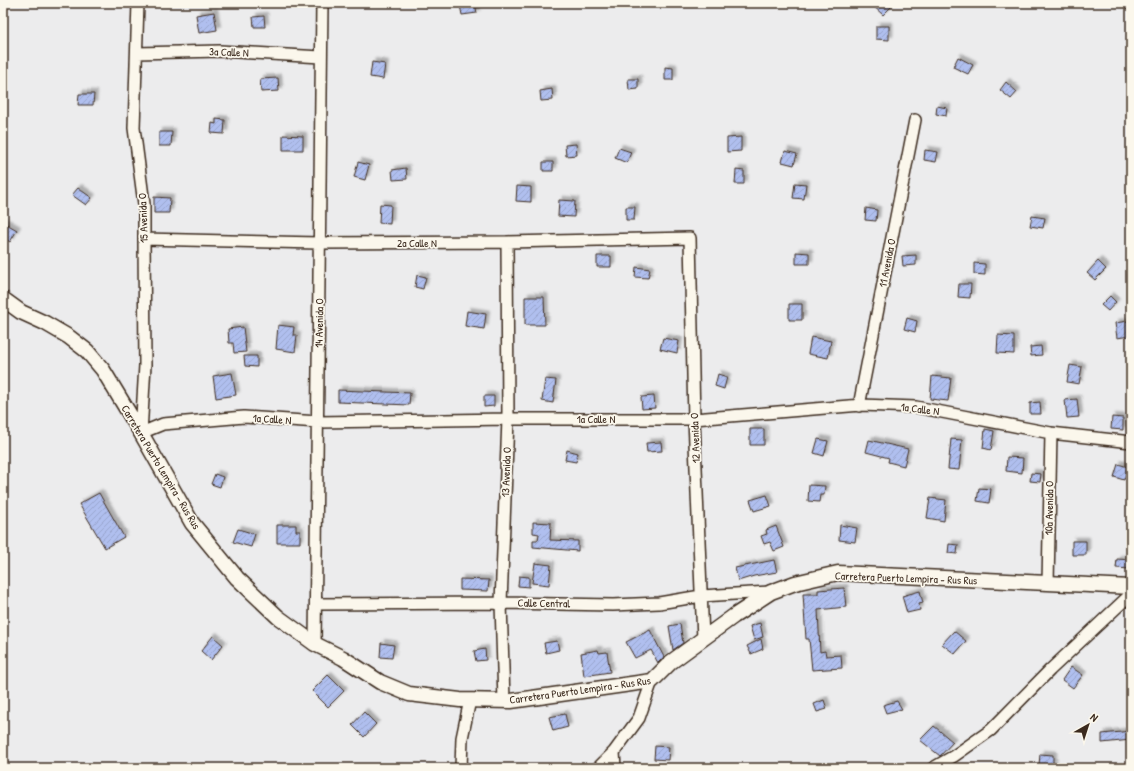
<svg xmlns="http://www.w3.org/2000/svg" width="1134" height="771" viewBox="0 0 1134 771" font-family="'Patrick Hand',sans-serif">
	<style>
		.building { fill: url(#building-hatch); stroke: #3b2a1e; filter: url(#shadow) }
		.lines { fill: none; stroke-linecap: round; stroke-linejoin: round }
		.minor-casing { stroke: #3b2a1e; stroke-width: 14 }
		.tertiary-casing { stroke: #3b2a1e; stroke-width: 17 }
		.minor { stroke: #fbf7ec; stroke-width: 11 }
		.tertiary { stroke: #fbf7ec; stroke-width: 14 }
		.labels { text-anchor: middle; stroke-width: 3.5; stroke-linejoin: round; paint-order: stroke }
		.street-label { font-size: 11px; fill: #3b2a1e; stroke: #fbf7ec }
	</style>
	<defs>
		<pattern id="building-hatch" width="6" height="6" patternUnits="userSpaceOnUse"><rect width="6" height="6" fill="#b0bfef"/><path d="M-1 1l2-2M0 6l6-6M5 7l2-2" fill="none" stroke="#98a4cc"/></pattern>
		<filter id="shadow"><feDropShadow dx="3.5" dy="-3.5" stdDeviation="1" flood-color="#0004"/></filter>
	</defs>
	<rect width="100%" height="100%" fill="#ececed"/>
	<filter id="ink" filterUnits="userSpaceOnUse"><feTurbulence type="fractalNoise" baseFrequency=".025" numOctaves="2"/><feDisplacementMap in="SourceGraphic" scale="8" xChannelSelector="R" yChannelSelector="G"/><feConvolveMatrix kernelMatrix="1 2 1 2 8 2 1 2 1" color-interpolation-filters="sRGB"/></filter>
	<g filter="url(#ink)">
		<path class="building" d="M 472,3 L 475,3 L 477,13 L 462,15 L 460,5 Z
			M 870,3 L 895,3 L 883,15 Z
			M 214,12 L 217,30 L 199,33 L 196,15 Z
			M 264,16 L 265,27 L 254,27 L 253,17 Z
			M 876,26 L 889,26 L 889,40 L 876,39 Z
			M 958,57 L 973,65 L 968,74 L 953,67 Z
			M 372,62 L 385,64 L 383,79 L 370,77 Z
			M 665,67 L 673,68 L 673,80 L 665,80 Z
			M 278,78 L 279,91 L 261,92 L 260,79 Z
			M 628,79 L 638,79 L 638,89 L 629,90 Z
			M 1006,82 L 1017,92 L 1011,99 L 1000,90 Z
			M 552,89 L 553,100 L 541,101 L 540,91 Z
			M 79,94 L 94,94 L 93,105 L 78,105 Z
			M 937,106 L 947,108 L 946,116 L 936,114 Z
			M 216,119 L 225,120 L 224,134 L 211,133 L 212,123 L 216,124 Z
			M 159,132 L 172,132 L 171,146 L 159,146 Z
			M 283,135 L 303,136 L 303,150 L 283,150 Z
			M 741,137 L 741,151 L 727,152 L 727,138 Z
			M 576,144 L 577,155 L 566,156 L 565,145 Z
			M 619,148 L 631,152 L 627,163 L 615,158 Z
			M 925,150 L 938,152 L 936,162 L 924,160 Z
			M 785,151 L 797,154 L 794,165 L 782,162 Z
			M 358,162 L 369,165 L 365,180 L 354,177 Z
			M 543,162 L 553,162 L 553,171 L 543,171 Z
			M 406,168 L 407,179 L 393,180 L 392,170 Z
			M 736,170 L 744,171 L 744,184 L 735,184 Z
			M 795,183 L 806,184 L 804,199 L 793,198 Z
			M 517,186 L 531,187 L 531,202 L 516,201 Z
			M 78,188 L 92,198 L 86,205 L 72,195 Z
			M 154,197 L 170,198 L 169,213 L 154,213 Z
			M 559,200 L 575,201 L 574,217 L 558,216 Z
			M 380,204 L 391,205 L 390,224 L 379,223 Z
			M 626,207 L 635,207 L 634,220 L 626,220 Z
			M 866,208 L 877,210 L 876,221 L 865,220 Z
			M 1032,216 L 1045,218 L 1043,228 L 1030,226 Z
			M 3,222 L 17,230 L 10,242 L 3,237 Z
			M 796,252 L 809,253 L 809,264 L 796,264 Z
			M 916,255 L 916,265 L 903,266 L 902,256 Z
			M 597,256 L 611,256 L 611,267 L 597,267 Z
			M 1098,261 L 1106,269 L 1095,280 L 1087,273 Z
			M 974,263 L 985,264 L 985,275 L 974,274 Z
			M 636,267 L 650,269 L 648,278 L 635,277 Z
			M 417,275 L 426,277 L 423,289 L 415,287 Z
			M 959,284 L 971,284 L 970,298 L 958,297 Z
			M 1110,296 L 1116,302 L 1108,311 L 1101,305 Z
			M 525,297 L 544,297 L 545,325 L 525,325 Z
			M 789,304 L 802,304 L 802,320 L 789,320 Z
			M 467,311 L 486,314 L 484,329 L 465,326 Z
			M 907,318 L 917,321 L 915,332 L 904,329 Z
			M 1128,321 L 1130,336 L 1117,338 L 1115,323 Z
			M 278,325 L 294,327 L 293,335 L 297,335 L 295,352 L 276,349 Z
			M 243,327 L 246,352 L 234,353 L 233,343 L 229,343 L 228,329 Z
			M 998,335 L 1014,336 L 1014,354 L 997,353 Z
			M 811,337 L 831,341 L 828,358 L 808,354 Z
			M 663,338 L 679,341 L 677,353 L 660,349 Z
			M 1041,346 L 1042,355 L 1031,356 L 1030,347 Z
			M 244,356 L 257,356 L 257,367 L 245,366 Z
			M 1070,365 L 1082,367 L 1079,384 L 1067,382 Z
			M 232,373 L 236,395 L 216,398 L 213,376 Z
			M 718,374 L 727,377 L 724,389 L 715,386 Z
			M 932,376 L 951,378 L 948,401 L 930,399 Z
			M 545,379 L 556,380 L 553,403 L 542,401 Z
			M 338,390 L 410,393 L 409,405 L 338,402 Z
			M 484,396 L 494,396 L 494,406 L 484,407 Z
			M 654,396 L 655,408 L 642,409 L 641,397 Z
			M 1077,399 L 1079,417 L 1067,418 L 1065,400 Z
			M 1040,402 L 1041,414 L 1030,414 L 1030,403 Z
			M 1112,417 L 1123,418 L 1123,430 L 1111,429 Z
			M 750,429 L 764,429 L 764,445 L 750,445 Z
			M 985,429 L 994,431 L 991,450 L 983,448 Z
			M 818,439 L 828,441 L 824,456 L 814,453 Z
			M 951,439 L 962,440 L 959,470 L 948,469 Z
			M 869,440 L 908,449 L 904,466 L 888,462 L 889,458 L 866,452 Z
			M 661,442 L 662,451 L 647,452 L 646,443 Z
			M 567,450 L 578,453 L 576,462 L 565,460 Z
			M 1007,457 L 1023,458 L 1022,473 L 1006,471 Z
			M 1118,464 L 1128,467 L 1124,480 L 1114,477 Z
			M 1031,473 L 1041,474 L 1040,482 L 1030,481 Z
			M 215,474 L 223,477 L 220,487 L 211,484 Z
			M 809,485 L 825,486 L 824,495 L 820,495 L 819,502 L 808,501 Z
			M 979,488 L 991,489 L 989,503 L 977,501 Z
			M 99,493 L 124,537 L 105,548 L 79,504 Z
			M 767,495 L 771,506 L 754,511 L 750,500 Z
			M 930,498 L 946,500 L 944,521 L 927,518 Z
			M 533,522 L 551,523 L 550,540 L 578,541 L 578,551 L 533,547 L 533,540 L 538,540 L 539,534 L 533,533 Z
			M 277,525 L 296,525 L 296,531 L 300,531 L 300,543 L 277,543 Z
			M 840,525 L 857,528 L 855,542 L 839,540 Z
			M 776,526 L 784,547 L 774,551 L 770,542 L 764,544 L 761,536 L 767,534 L 766,530 Z
			M 238,529 L 255,534 L 251,547 L 233,542 Z
			M 1072,541 L 1086,541 L 1086,555 L 1072,555 Z
			M 949,544 L 958,545 L 957,554 L 948,553 Z
			M 1117,559 L 1131,560 L 1130,569 L 1116,568 Z
			M 774,560 L 777,572 L 754,576 L 738,581 L 735,568 Z
			M 535,563 L 551,565 L 549,585 L 532,583 Z
			M 519,576 L 529,577 L 529,587 L 518,586 Z
			M 460,579 L 489,580 L 488,591 L 460,590 Z
			M 844,588 L 846,607 L 818,610 L 820,652 L 825,651 L 826,656 L 841,655 L 842,668 L 812,670 L 809,639 L 806,639 L 803,594 L 818,594 L 818,590 Z
			M 920,591 L 923,603 L 919,604 L 920,610 L 907,613 L 902,596 Z
			M 760,623 L 763,637 L 754,640 L 750,626 Z
			M 680,624 L 683,643 L 673,650 L 669,626 Z
			M 650,630 L 664,657 L 658,663 L 651,650 L 635,658 L 626,642 Z
			M 954,631 L 966,641 L 955,654 L 942,644 Z
			M 213,636 L 223,645 L 211,660 L 201,651 Z
			M 761,639 L 763,649 L 751,654 L 747,646 Z
			M 557,641 L 559,650 L 546,653 L 544,643 Z
			M 381,643 L 394,645 L 392,658 L 380,657 Z
			M 485,649 L 486,660 L 476,661 L 474,651 Z
			M 598,650 L 599,653 L 607,652 L 610,672 L 584,676 L 581,653 Z
			M 1071,667 L 1083,675 L 1073,688 L 1062,680 Z
			M 328,675 L 344,691 L 328,707 L 312,691 Z
			M 824,700 L 827,709 L 817,712 L 814,704 Z
			M 897,701 L 902,709 L 886,713 L 883,705 Z
			M 364,712 L 376,724 L 364,737 L 352,725 Z
			M 565,714 L 568,727 L 553,731 L 549,717 Z
			M 934,726 L 953,742 L 940,756 L 920,740 Z
			M 1131,731 L 1131,740 L 1102,743 L 1102,734 Z
			M 655,746 L 669,747 L 668,760 L 654,759 Z
			M 1040,754 L 1053,755 L 1053,766 L 1039,765 Z"/>
		<g class="lines">
			<defs>
				<path id="minor" d="M 138,3 L 134,128 L 144,204 L 144,239 L 145,365 L 141,433 L 163,424 L 244,417 L 318,422 L 508,419 L 694,419 L 861,405 L 916,407 L 1051,433 L 1131,442
					M 1130,3 L 1131,4
					M 137,53 L 220,51 L 321,57
					M 144,239 L 319,243 L 507,242 L 690,238 L 694,419 L 703,639
					M 859,406 L 915,120
					M 1048,584 L 1051,433
					M 316,604 L 501,603 L 613,605 L 659,603 L 701,596 L 770,592
					M 315,644 L 322,3
					M 504,701 L 501,603 L 508,419 L 507,242
					M 614,752 L 615,768
					M 461,768 L 462,738 L 470,700
					M 598,768 L 614,752 L 639,718 L 652,681
					M 933,768 L 954,756 L 991,730 L 1050,670 L 1131,594"/>
				<path id="tertiary" d="M 3,299 L 21,312 L 45,323 L 69,337 L 87,351 L 103,370 L 141,433 L 192,523 L 237,578 L 278,617 L 315,644 L 343,658 L 380,682 L 409,694 L 460,700 L 511,701 L 652,681 L 671,662 L 734,616 L 771,592 L 795,583 L 838,573 L 1131,587"/>
			</defs>
			<use href="#minor" class="minor-casing"/>
			<use href="#tertiary" class="tertiary-casing"/>
			<use href="#minor" class="minor"/>
			<use href="#tertiary" class="tertiary"/>
		</g>
	</g>
	<g class="labels">
		<g class="street-label">
			<text transform="translate(229 52) rotate(2)" y="4">3a Calle N</text>
			<text transform="translate(143 218) rotate(-92)" y="4">15 Avenida O</text>
			<text x="417" y="247">2a Calle N</text>
			<text transform="translate(887 263) rotate(-79)" y="4">11 Avenida O</text>
			<text transform="translate(319 323) rotate(-89)" y="4">14 Avenida O</text>
			<text transform="translate(920 409) rotate(7)" y="4">1a Calle N</text>
			<text transform="translate(272 419) rotate(4)" y="4">1a Calle N</text>
			<text x="596" y="423">1a Calle N</text>
			<text transform="translate(695 438) rotate(-92)" y="4">12 Avenida O</text>
			<text transform="translate(161 467) rotate(59)" y="4">Carretera Puerto Lempira - Rus Rus</text>
			<text transform="translate(506 472) rotate(-88)" y="4">13 Avenida O</text>
			<text transform="translate(1049 508) rotate(-89)" y="4">10a Avenida O</text>
			<text transform="translate(906 578) rotate(2)" y="4">Carretera Puerto Lempira - Rus Rus</text>
			<text transform="translate(544 603) rotate(1)" y="4">Calle Central</text>
			<text transform="translate(580 690) rotate(-8)" y="4">Carretera Puerto Lempira - Rus Rus</text>
		</g>
	</g>
	<rect width="1134" height="771" fill="none" stroke="#fbf7ec" stroke-width="16"/>
	<rect x="8" y="8" width="1118" height="755" fill="none" stroke="#3b2a1e" stroke-width="1.5" filter="url(#ink)"/>
	<g transform="translate(1088 725) rotate(39)" stroke="#fbf7ec" stroke-width="3" paint-order="stroke">
	<path d="M0-3L7 15L0 10L-7 15Z" fill="#3b2a1e"/>
	<text y="-6" font-size="11" font-weight="bold" text-anchor="middle" fill="#3b2a1e">N</text>
	</g>
</svg>
